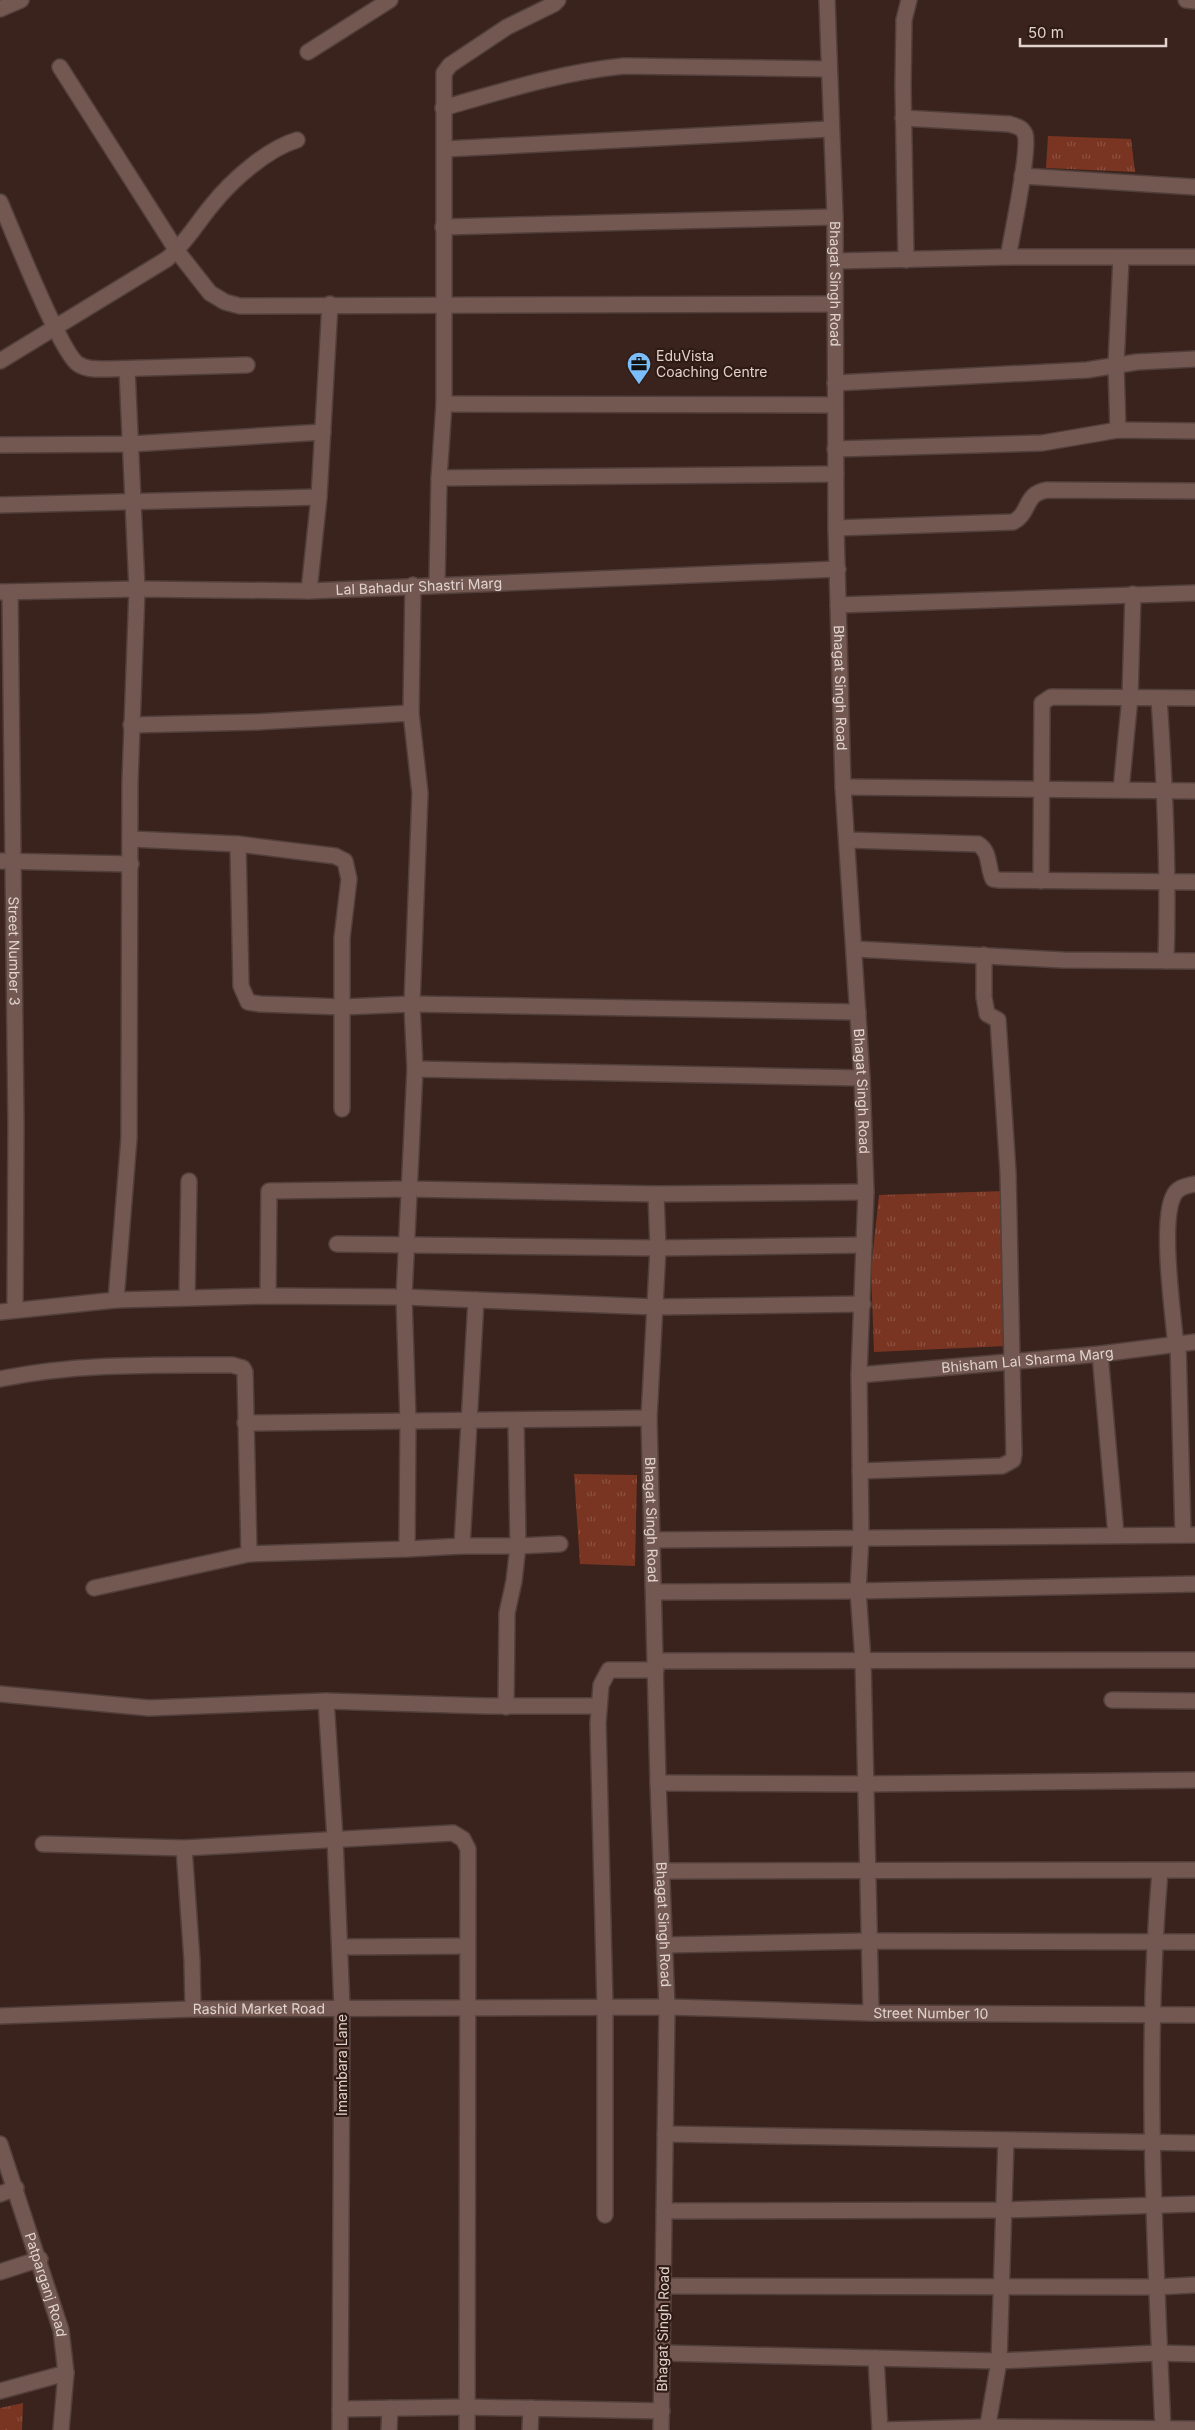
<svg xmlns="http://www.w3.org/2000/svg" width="1195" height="2430" viewBox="0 0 1195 2430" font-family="Inter,sans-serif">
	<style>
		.park { fill: url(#park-tufts) }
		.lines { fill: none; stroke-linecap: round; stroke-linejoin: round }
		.street-casing { stroke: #523f3b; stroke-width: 18 }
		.secondary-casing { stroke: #523f3b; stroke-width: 18 }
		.street { stroke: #725851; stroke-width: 15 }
		.secondary { stroke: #725851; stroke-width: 15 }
		.labels { text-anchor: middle; stroke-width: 4.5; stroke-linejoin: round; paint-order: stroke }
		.street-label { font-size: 14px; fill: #e1d2ce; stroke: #2f1a14 }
		.poi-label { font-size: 14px; fill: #e1d2ce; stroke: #2f1a14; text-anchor: start }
	</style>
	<defs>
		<pattern id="park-tufts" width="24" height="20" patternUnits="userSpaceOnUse" patternTransform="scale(1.25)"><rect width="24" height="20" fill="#793522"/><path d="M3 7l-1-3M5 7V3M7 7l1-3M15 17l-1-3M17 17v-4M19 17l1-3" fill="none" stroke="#8c5141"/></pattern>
	</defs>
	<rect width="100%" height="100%" fill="#3a231d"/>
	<path class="park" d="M 1048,136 L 1131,139 L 1135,172 L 1046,168 Z
		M 1005,1191 L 1006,1346 L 874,1352 L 871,1269 L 879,1195 Z
		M 574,1474 L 637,1475 L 635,1566 L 580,1564 Z
		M 23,2403 L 22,2430 L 0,2430 L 0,2408 Z"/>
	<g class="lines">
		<defs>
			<g id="street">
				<path id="s1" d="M 827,0 L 835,217 L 836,528 L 843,787 L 862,1078 L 866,1192 L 859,1375 L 861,1537 L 858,1591 L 863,1660 L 871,2013"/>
				<path d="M 1186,0 L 1195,1"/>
				<path d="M 0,9 L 21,0"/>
				<path d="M 308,52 L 390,0"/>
				<path d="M 60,67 L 177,251 L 210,293 L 225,302 L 240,306 L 835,304"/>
				<path d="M 443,108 C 503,91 562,72 624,66 L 829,69"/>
				<path d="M 903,118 L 1009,124 C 1016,126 1022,127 1025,134 C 1030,148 1012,236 1008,257"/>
				<path d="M 445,149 L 831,129"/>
				<path d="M 1022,176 L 1195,187"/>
				<path d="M 0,202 C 12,229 60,352 78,364 C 87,370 98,369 108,369 L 247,365"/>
				<path d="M 443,227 L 835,217"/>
				<path d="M 906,260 L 903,86 L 904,20 L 909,0"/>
				<path d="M 835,261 L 1008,257 L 1195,257"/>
				<path d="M 0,361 L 167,259 C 185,244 197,223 212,205 C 232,180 267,149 297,140"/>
				<path d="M 835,383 L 1087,370 L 1137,362 L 1195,359"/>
				<path d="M 444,404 L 835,405"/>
				<path d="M 1118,430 L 1116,365 L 1121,258"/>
				<path d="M 0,445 L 131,444 L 323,432"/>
				<path d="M 835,449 L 1042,443 L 1118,430 L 1195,431"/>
				<path d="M 439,478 L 836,474"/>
				<path d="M 0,505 L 319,497"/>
				<path d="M 836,528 L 1013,522 C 1031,513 1023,494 1047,490 L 1195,491"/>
				<path d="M 437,585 L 439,478 L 444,404 L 444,73 L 450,65 L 507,27 L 554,4 L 558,0"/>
				<path d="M 309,591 L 319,497 L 330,304"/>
				<path id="s2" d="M 0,592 L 137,589 L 309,591 L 838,569"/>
				<path id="s3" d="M 10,592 L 16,1126 L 15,1309"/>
				<path d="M 838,605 L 1195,593"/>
				<path d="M 1159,698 C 1165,786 1169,873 1166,961"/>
				<path d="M 131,725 L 257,722 L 411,713"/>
				<path d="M 843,787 L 1195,791"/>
				<path d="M 1121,790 L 1130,697 L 1133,594"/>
				<path d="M 131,839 L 238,844 L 335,856 L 345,861 L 349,879 L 342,938 L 342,1109"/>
				<path d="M 847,840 L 978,844 C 991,852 987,867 993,879 L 999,880 L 1195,882"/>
				<path d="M 238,844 L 241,986 L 248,1002 L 260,1004 L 343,1007 L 412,1004 L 858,1012"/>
				<path d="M 0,861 L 131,864"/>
				<path d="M 1041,881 L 1042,703 L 1051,697 L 1195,698"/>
				<path d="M 855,949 L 1063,960 L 1195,961"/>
				<path d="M 415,1069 L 862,1078"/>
				<path id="s4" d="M 656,1194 L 658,1248 L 649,1418 L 658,1783 L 667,2007 L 661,2430"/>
				<path d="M 337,1244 L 658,1248 L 864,1245"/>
				<path d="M 268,1296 L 269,1191 L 408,1189 L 656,1194 L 866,1192"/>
				<path d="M 187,1298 L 189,1181"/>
				<path d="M 116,1300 L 129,1138 L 130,782 L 137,589 L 127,369"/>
				<path d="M 0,1312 L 116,1300 L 268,1296 L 404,1297 L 656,1307 L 863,1304"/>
				<path d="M 1100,1354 L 1116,1535"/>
				<path id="s5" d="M 859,1375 L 1100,1354 L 1195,1342"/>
				<path d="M 0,1379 C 77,1363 154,1365 232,1365 L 243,1368 L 245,1372 L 249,1554 L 94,1588"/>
				<path d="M 245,1423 L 649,1418"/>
				<path d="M 860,1471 L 1002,1466 L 1013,1460 L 1014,1454 L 1008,1172 L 998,1020 L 987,1014 L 984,997 L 984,955"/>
				<path d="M 1183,1535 L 1178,1342 L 1175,1337 C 1172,1306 1161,1223 1173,1197 C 1177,1187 1186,1186 1195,1184"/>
				<path d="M 653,1540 L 1195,1535"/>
				<path d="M 462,1546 L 518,1546 L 516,1420"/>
				<path d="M 407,1549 L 462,1546 L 476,1300"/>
				<path d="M 249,1554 L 407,1549 L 408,1421 L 404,1297 L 415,1069 L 412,1004 L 420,793 L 411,713 L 413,585"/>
				<path d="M 654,1592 L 858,1591 L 1195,1584"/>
				<path d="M 656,1661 L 1195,1660"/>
				<path d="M 0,1694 L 149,1708 L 326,1701 L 486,1706 L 599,1706"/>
				<path d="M 1112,1700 L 1195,1701"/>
				<path d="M 326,1701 L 335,1838 L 342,2008 L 340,2430"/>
				<path d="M 506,1707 L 507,1613 L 514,1581 L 518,1546 L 560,1544"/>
				<path d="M 658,1783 L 866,1784 L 1195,1780"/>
				<path d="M 43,1844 L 184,1848 L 453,1833 L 463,1839 L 468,1849 L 467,2430"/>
				<path d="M 184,1848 L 192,1960 L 193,2009"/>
				<path d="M 661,1871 L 1195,1870"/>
				<path d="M 1160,1871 C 1144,2057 1155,2244 1163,2430"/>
				<path d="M 665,1945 L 869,1941 L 1195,1942"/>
				<path d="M 340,1947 L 467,1946"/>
				<path id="s6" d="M 0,2016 L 193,2009 L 667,2007 L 871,2013 L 1195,2015"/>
				<path d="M 665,2134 L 1195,2143"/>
				<path d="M 0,2194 L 16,2188"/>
				<path d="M 664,2211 L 1004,2210 L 1195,2204"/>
				<path d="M 605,2215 L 605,2007 L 598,1723 L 601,1685 L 609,1670 L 656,1670"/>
				<path d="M 0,2272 L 40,2259"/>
				<path d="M 663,2286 L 1156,2287 L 1195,2285"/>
				<path d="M 662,2353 L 999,2361 L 1158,2353 L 1195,2354"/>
				<path d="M 876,2358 L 880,2430"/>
				<path d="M 0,2391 L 66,2373"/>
				<path d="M 340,2409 L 467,2407 L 662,2411"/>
				<path d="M 389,2430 L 390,2408"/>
				<path d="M 530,2430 L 531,2408"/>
				<path d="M 880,2430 L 987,2427 L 1195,2429"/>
				<path d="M 987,2430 L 999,2361 L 1006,2140"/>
			</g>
			<g id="secondary">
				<path id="s7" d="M 0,2144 L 61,2330 L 66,2373 L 61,2430"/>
			</g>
		</defs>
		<use href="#street" class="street-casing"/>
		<use href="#secondary" class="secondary-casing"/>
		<use href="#street" class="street"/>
		<use href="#secondary" class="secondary"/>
	</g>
	<defs>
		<symbol id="office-pin" viewBox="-11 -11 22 30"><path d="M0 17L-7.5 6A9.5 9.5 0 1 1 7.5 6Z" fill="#7cbef9" stroke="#2f1a14"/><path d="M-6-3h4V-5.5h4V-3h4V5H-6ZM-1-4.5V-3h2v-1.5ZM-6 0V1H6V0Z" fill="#111"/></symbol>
	</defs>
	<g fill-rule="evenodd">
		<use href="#office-pin" x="625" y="350" width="28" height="38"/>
	</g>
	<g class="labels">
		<g class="street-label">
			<text dy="5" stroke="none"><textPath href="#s1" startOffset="284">Bhagat Singh Road</textPath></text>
			<text dy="5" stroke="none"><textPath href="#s2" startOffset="419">Lal Bahadur Shastri Marg</textPath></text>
			<text dy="5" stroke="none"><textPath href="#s1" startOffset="688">Bhagat Singh Road</textPath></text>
			<text dy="5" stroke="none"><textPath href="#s3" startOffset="359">Street Number 3</textPath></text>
			<text dy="5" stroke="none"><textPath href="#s1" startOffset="1092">Bhagat Singh Road</textPath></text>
			<text dy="5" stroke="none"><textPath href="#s5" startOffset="169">Bhisham Lal Sharma Marg</textPath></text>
			<text dy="5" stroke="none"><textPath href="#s4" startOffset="326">Bhagat Singh Road</textPath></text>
			<text dy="5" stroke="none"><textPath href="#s4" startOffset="731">Bhagat Singh Road</textPath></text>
			<text dy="5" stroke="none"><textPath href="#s6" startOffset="259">Rashid Market Road</textPath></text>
			<text dy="5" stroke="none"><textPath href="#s6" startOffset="931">Street Number 10</textPath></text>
			<text transform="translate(342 2065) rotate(-90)" y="5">Imambara Lane</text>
			<text dy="5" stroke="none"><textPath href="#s7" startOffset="148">Patparganj Road</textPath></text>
			<text transform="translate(663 2329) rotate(-89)" y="5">Bhagat Singh Road</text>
		</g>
		<g class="poi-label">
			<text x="656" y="361">EduVista<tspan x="656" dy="16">Coaching Centre</tspan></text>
		</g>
	</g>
	<path d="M1020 38v8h146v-8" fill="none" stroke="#e1d2ce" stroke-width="2.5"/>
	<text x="1028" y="38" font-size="15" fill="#e1d2ce" stroke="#2f1a14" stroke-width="4" paint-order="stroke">50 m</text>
</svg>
